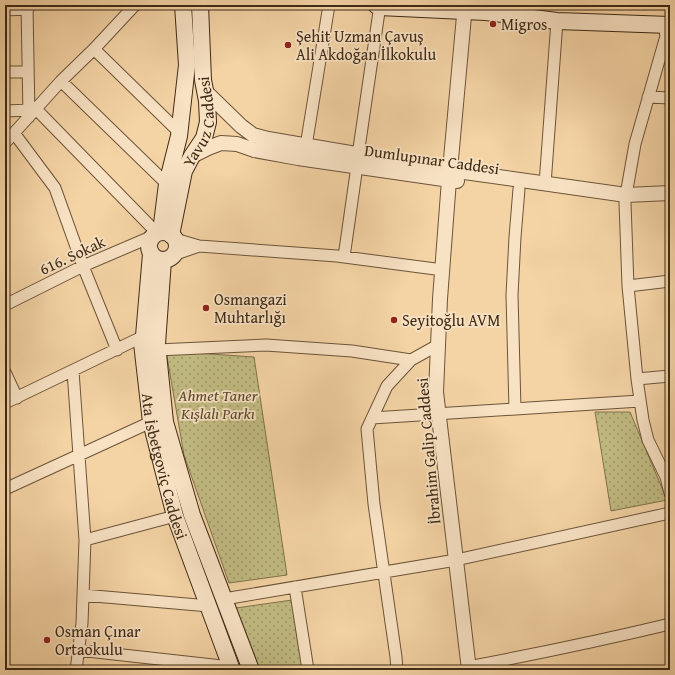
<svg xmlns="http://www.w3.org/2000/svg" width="675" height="675" viewBox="0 0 675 675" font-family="'Gentium Book Plus',serif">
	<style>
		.park { fill: url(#park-dots); stroke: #80724c }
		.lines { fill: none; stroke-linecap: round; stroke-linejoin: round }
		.minor-casing { stroke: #6c5439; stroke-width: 13 }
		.tertiary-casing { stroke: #6c5439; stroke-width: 16 }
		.secondary-casing { stroke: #3e2a15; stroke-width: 18 }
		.minor { stroke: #f8e2c4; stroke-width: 11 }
		.tertiary { stroke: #f8e2c4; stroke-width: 14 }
		.secondary { stroke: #f8e2c4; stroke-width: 16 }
		.poi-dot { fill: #8f2418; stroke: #f8e2c4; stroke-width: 1.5 }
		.labels { text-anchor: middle; stroke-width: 3.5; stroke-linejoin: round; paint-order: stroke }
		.poi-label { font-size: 16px; fill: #3e2a15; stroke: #f8e2c4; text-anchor: start }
		.street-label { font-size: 16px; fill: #3e2a15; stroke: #f8e2c4 }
		.park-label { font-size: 16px; font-style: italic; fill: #58472b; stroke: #f8e2c4 }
	</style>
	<defs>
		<pattern id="park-dots" width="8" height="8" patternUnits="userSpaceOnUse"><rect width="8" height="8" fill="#c1bb82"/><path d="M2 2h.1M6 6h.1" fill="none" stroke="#9e9869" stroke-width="1.8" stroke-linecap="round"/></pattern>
	</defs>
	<rect width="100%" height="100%" fill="#f4d3a5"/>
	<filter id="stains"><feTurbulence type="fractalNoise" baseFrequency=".005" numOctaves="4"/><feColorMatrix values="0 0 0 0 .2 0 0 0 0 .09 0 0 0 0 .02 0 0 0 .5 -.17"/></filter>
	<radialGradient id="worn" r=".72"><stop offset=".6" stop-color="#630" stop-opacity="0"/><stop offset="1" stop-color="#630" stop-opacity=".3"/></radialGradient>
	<path class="park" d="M 166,351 L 254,357 L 287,575 L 229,583 L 184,455 Z
		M 595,412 L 630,412 L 667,500 L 611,511 Z
		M 292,600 L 303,670 L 258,670 L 236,608 Z"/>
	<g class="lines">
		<defs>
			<path id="minor" d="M 27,5 L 29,117
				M 5,10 L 28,9
				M 664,25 L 666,36 L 635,144 L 626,195 L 625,203 L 628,286 L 637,379 L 643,420 L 648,440 L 666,477 L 670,493
				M 94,49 L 179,132
				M 5,72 L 28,72
				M 61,81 L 167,184
				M 648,97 L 670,98
				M 36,109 L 157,233
				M 5,111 L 29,110
				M 14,133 L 55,188 L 83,266 L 117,350
				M 5,143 L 61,81 L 94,49 L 135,5
				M 306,146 L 329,5
				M 358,155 L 380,5
				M 545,184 L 557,21
				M 175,239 L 199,246 L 337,256 L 443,270
				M 173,255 L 199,246
				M 344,257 L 357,166
				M 628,286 L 670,281
				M 5,305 L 83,266 L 153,236
				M 157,350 L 266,345 L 352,351 L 411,360
				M 73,371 L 85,540 L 82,623 L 76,670
				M 5,372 L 17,398
				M 637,379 L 670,376
				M 5,403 L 144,336
				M 515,409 L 512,295 L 515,237 L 519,189
				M 372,418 L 640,401
				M 5,489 L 151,422
				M 85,540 L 175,516
				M 295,587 L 308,670
				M 83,595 L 209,606
				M 224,599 L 456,560 L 670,513
				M 78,650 L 231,667
				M 468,667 C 536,654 603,640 670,624
				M 397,670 L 396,657 L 374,504 L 367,429 L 387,386 L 411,360 L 438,345"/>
			<path id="tertiary" d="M 205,91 L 241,126 L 253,135 L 268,139 L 450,170 L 626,195 L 670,193
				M 192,156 L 208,148 L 221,143 L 237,144 L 254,150 L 298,158 L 457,181
				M 450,170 L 465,5
				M 449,180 L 440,299 L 436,392 L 469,670"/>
			<g id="secondary">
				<path d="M 376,5 L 379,7 L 486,12 L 557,21 L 670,25"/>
				<path d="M 161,232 L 167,184 L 179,136 L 187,65 L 183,5"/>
				<circle cx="163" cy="246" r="14"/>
				<path id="s1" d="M 171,235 L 184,171 L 192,156 L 204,138 L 208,122 L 207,101 L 203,80 L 200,5"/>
				<path id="s2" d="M 151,254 L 144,336 L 142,343 L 151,422 L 175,516 L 232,670"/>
				<path d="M 163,260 L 157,344 L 165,422 L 192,515 L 251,670"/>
			</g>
		</defs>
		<use href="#minor" class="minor-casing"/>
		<use href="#tertiary" class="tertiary-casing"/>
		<use href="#secondary" class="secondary-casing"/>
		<use href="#minor" class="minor"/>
		<use href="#tertiary" class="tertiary"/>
		<use href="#secondary" class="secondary"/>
	</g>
	<g class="poi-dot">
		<circle cx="493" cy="24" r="4"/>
		<circle cx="288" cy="45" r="4"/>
		<circle cx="206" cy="308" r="4"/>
		<circle cx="394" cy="320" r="4"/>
		<circle cx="47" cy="640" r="4"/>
	</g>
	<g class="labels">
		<g class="poi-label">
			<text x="501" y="30">Migros</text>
			<text x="296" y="42">Şehit Uzman Çavuş<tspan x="296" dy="18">Ali Akdoğan İlkokulu</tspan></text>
			<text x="214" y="305">Osmangazi<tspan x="214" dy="18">Muhtarlığı</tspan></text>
			<text x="402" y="326">Seyitoğlu AVM</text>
			<text x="55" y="637">Osman Çınar<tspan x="55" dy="18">Ortaokulu</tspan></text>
		</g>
		<g class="street-label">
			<text dy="6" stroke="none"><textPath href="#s1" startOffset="119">Yavuz Caddesi</textPath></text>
			<text transform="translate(432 159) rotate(8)" y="6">Dumlupınar Caddesi</text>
			<text transform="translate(72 255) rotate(-25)" y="6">616. Sokak</text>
			<text transform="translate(428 451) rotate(-95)" y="6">İbrahim Galip Caddesi</text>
			<text dy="6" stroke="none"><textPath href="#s2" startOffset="215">Ata İsbetgoviç Caddesi</textPath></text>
		</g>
		<g class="park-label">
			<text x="218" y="401">Ahmet Taner<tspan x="218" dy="18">Kışlalı Parkı</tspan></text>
		</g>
	</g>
	<rect width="675" height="675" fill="none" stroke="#f4d3a5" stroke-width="20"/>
	<rect x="6" y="6" width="663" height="663" fill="none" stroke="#3e2a15" stroke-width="2"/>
	<rect x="10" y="10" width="655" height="655" fill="none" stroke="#3e2a15"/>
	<rect width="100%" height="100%" filter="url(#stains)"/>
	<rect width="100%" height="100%" fill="url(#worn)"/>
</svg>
